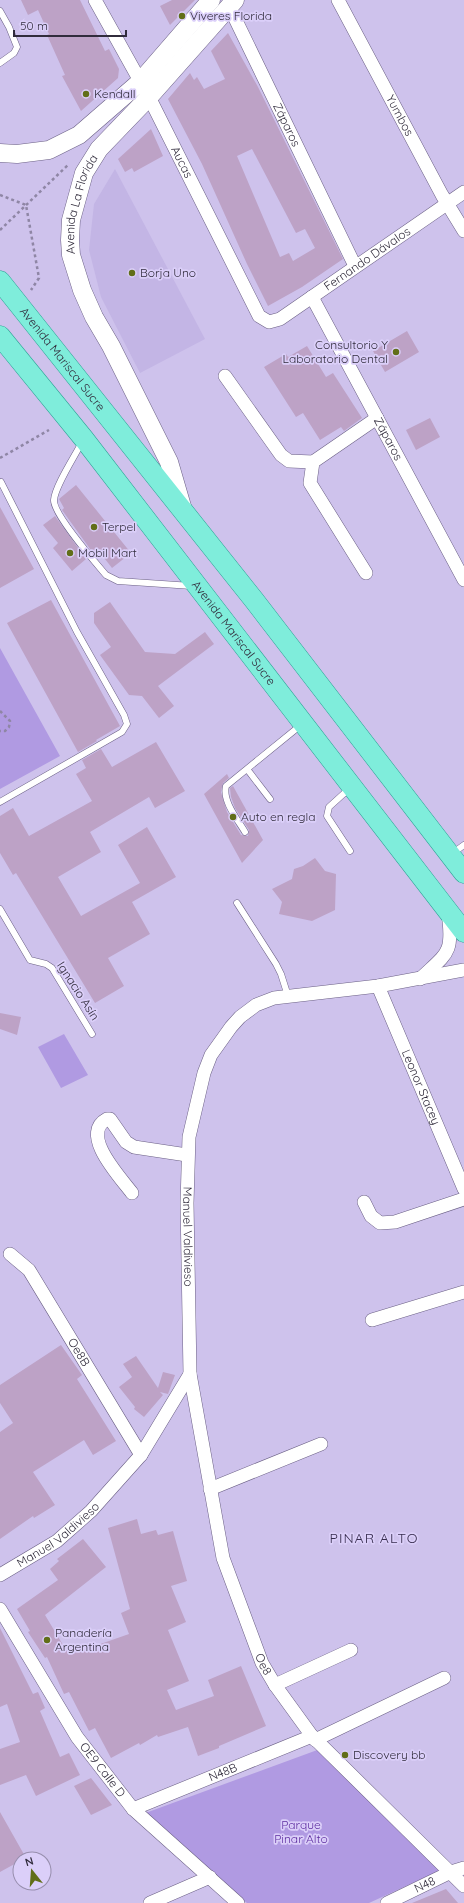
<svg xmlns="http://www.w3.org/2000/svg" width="464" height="1903" viewBox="0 0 464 1903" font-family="Quicksand,sans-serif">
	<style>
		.built { fill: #c3b5e5 }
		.green { fill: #b09ae2 }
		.building { fill: #bda2c6; fill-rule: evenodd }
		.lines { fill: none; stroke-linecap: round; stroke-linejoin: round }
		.lane-casing { stroke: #6b6085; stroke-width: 7 }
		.street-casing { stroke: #6b6085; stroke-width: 14 }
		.secondary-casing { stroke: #6b6085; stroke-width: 19 }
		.primary-casing { stroke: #2ca294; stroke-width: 21 }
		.path { stroke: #8f86a5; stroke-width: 2.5; stroke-dasharray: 3 3; stroke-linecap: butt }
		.lane { stroke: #fff; stroke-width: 6 }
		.street { stroke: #fff; stroke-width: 13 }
		.secondary { stroke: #fff; stroke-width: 18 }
		.primary { stroke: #7feddb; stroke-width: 20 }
		.poi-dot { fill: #616e18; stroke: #dbcff9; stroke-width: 1.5 }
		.labels { text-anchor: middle; stroke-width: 3.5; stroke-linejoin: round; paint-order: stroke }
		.poi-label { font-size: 12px; fill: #312c3c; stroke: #dbcff9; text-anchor: start }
		.street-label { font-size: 12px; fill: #312c3c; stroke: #dbcff9 }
		.park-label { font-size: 12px; fill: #5e2ea0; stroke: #dbcff9 }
		.quarter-label { font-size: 14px; letter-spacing: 1px; fill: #362c4d; stroke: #dbcff9 }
	</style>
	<rect width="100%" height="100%" fill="#cec2ec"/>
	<path class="built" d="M 115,169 L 205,339 L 140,373 L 101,297 L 89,250 L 94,204 Z"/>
	<path class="green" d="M 0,648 L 60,756 L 0,789 Z
		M 64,1034 L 88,1075 L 61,1088 L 38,1047 Z
		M 320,1749 L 441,1870 L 369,1903 L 247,1903 L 140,1815 Z"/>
	<path class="building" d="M 21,0 L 80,0 L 105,51 L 109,49 L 119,69 L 118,78 L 81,111 L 62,76 L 65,75 L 47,35 L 49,34 L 38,10 L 28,15 Z
		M 172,0 L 195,0 L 170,25 L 160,6 Z
		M 228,33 L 258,87 L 343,259 L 302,287 L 268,306 L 247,264 L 202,164 L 168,99 L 190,73 L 194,80 L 197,77 L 204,89 L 225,79 L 211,51 ZM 252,149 L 296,233 L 305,229 L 315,248 L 293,261 L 289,253 L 280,257 L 237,156 Z
		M 151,129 L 163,156 L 134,172 L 132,168 L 125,172 L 118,159 Z
		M 407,331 L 419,352 L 385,372 L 373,351 Z
		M 307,346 L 326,377 L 333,373 L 362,418 L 344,431 L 341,427 L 320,440 L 303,413 L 296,417 L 264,367 L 286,354 L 288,357 Z
		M 430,418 L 440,437 L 416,450 L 406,430 Z
		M 76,485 L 131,553 L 112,568 L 98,550 L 93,553 L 62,510 L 64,508 L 59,499 Z
		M 0,507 L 34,569 L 0,588 Z
		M 55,516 L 86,559 L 72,571 L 53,548 L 58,543 L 43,525 Z
		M 51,600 L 120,726 L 96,740 L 97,741 L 78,752 L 7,623 Z
		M 110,602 L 145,652 L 175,654 L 205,632 L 214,644 L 158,686 L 174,706 L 159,718 L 142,696 L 129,695 L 100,655 L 111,647 L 94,623 L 94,613 Z
		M 156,742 L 185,791 L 155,808 L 149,797 L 90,832 L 101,852 L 58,877 L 81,916 L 140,883 L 118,845 L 147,827 L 176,877 L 132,902 L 150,934 L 108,958 L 124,986 L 95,1003 L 16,873 L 13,875 L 0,853 L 0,816 L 13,808 L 29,836 L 92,801 L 76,774 L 86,768 L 82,760 L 101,749 L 112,767 Z
		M 227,774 L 229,778 L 223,783 L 221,792 L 227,812 L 241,835 L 248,836 L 249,830 L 235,808 L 231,797 L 230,788 L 233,786 L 263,840 L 242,863 L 204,794 Z
		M 315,858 L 325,871 L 336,874 L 335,910 L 312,921 L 279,914 L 282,902 L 272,889 L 292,879 L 294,869 L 303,866 Z
		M 0,1013 L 21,1017 L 17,1035 L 0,1029 Z
		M 61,1345 L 82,1375 L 77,1379 L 116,1441 L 93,1455 L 84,1440 L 33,1472 L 55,1505 L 34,1518 L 33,1516 L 0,1539 L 0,1432 L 13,1423 L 0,1403 L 0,1385 Z
		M 136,1356 L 158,1388 L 163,1372 L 175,1375 L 168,1394 L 160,1392 L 163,1395 L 144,1417 L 134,1409 L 135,1407 L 119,1387 L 132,1377 L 123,1364 Z
		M 137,1519 L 141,1534 L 156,1530 L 158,1535 L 173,1531 L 187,1581 L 171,1586 L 186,1622 L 168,1630 L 189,1681 L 167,1690 L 176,1710 L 214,1696 L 208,1680 L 241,1666 L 266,1726 L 219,1746 L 219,1748 L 198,1756 L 188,1727 L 158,1737 L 157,1735 L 140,1745 L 139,1743 L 111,1758 L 95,1728 L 89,1731 L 69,1692 L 64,1694 L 47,1657 L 45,1658 L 28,1632 L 30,1631 L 17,1609 L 58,1580 L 50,1569 L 59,1561 L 57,1559 L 83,1539 L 106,1567 L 45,1615 L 69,1655 L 129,1634 L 121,1613 L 130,1609 L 108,1528 Z
		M 0,1628 L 33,1694 L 38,1692 L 45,1708 L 40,1711 L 60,1757 L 69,1753 L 80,1775 L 36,1796 L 26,1775 L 0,1785 L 0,1749 L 20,1742 L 7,1704 L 0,1707 Z
		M 91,1778 L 112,1805 L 91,1815 L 74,1786 Z
		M 0,1812 L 26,1858 L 20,1859 L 20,1861 L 0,1872 Z
		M 446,1889 L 458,1903 L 412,1903 Z"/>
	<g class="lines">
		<defs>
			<path id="lane" d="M 0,11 L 9,27 L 17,47 L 14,53 L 0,63
				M 82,442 C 75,456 55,486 54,500 C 53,514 95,562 106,575 L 118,581 L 192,586
				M 247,769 L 270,799
				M 350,788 L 329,807 L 327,816 L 350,851
				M 0,802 L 122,732 L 127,724 L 124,715 L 77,632 L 1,482
				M 245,832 C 238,820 222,801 226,786 L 301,725
				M 453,853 L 464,845
				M 237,903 L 276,964 L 281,974 L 288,996
				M 0,909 L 30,960 L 46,964 L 52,968 L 92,1034"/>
			<g id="street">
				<path id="s1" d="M 95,0 L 149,97 L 259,316 L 269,322 L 280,319 L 464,192"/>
				<path id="s2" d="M 338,0 L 442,195 L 464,231"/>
				<path id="s3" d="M 229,6 L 355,266"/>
				<path id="s4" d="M 312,297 L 464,580"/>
				<path d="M 225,376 L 281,455 L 289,461 L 313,462"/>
				<path d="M 366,573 L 310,483 L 313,462 L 377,418"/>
				<path id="s5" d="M 464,970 L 378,986 L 274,998 L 256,1005 L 240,1017 L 231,1027 L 211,1055 L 204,1073 L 189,1137 L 187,1203 L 190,1374 L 223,1558 L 262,1663 L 275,1685 L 312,1736 L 464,1886"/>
				<path d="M 420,979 C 447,953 454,954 448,913"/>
				<path id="s6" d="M 378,986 L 464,1189"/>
				<path d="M 132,1193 C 120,1177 79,1134 107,1119 L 110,1119 L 126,1142 L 134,1147 L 187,1155"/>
				<path d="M 364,1202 L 371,1216 L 380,1223 L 395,1222 L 464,1199"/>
				<path id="s7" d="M 10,1254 L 29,1270 L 141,1455"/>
				<path d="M 372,1320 L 464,1292"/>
				<path d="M 210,1489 L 321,1444"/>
				<path id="s8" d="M 0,1575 L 57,1541 L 91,1511 L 141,1455 L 190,1374"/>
				<path id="s9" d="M 0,1609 L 77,1737 L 133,1809 L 238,1903"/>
				<path d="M 275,1685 L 351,1650"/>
				<path d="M 315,1740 L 444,1678"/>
				<path id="s10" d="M 133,1809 L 312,1736"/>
				<path d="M 150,1903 L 210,1877"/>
				<path id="s11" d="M 387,1903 L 451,1872 L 464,1868"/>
			</g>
			<g id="secondary">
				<path d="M 0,153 L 17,154 L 49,150 L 79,135 L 140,82 L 211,0"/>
				<path id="s12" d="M 183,510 L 169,462 L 111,346 L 94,317 L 82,290 L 71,255 L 70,240 L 71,220 L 84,173 L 99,149 L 149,97 L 235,0"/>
			</g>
			<g id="primary">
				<path id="s13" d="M 0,281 L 254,600 L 464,873"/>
				<path id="s14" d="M 0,336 L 84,439 L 464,932"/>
			</g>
		</defs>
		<use href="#lane" class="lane-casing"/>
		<use href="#street" class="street-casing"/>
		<use href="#secondary" class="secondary-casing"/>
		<use href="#primary" class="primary-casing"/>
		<path class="path" d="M 0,195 L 26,205 L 39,278 L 31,290
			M 0,230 L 69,164
			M 0,458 L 49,430
			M 0,711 L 10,721 L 9,727 L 5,731 L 0,731"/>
		<use href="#lane" class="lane"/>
		<use href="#street" class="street"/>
		<use href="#secondary" class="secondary"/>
		<use href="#primary" class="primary"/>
	</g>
	<g class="poi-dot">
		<circle cx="182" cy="16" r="4"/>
		<circle cx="86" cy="94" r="4"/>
		<circle cx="132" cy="273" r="4"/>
		<circle cx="396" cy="352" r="4"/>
		<circle cx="94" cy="527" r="4"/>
		<circle cx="70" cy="553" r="4"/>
		<circle cx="233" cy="817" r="4"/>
		<circle cx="47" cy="1640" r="4"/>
		<circle cx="345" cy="1755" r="4"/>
	</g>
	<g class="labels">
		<g class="poi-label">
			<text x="190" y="20">Viveres Florida</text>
			<text x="94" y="98">Kendall</text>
			<text x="140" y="277">Borja Uno</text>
			<text x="388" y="349" text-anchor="end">Consultorio Y<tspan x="388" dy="14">Laboratorio Dental</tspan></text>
			<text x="102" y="531">Terpel</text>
			<text x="78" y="557">Mobil Mart</text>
			<text x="241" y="821">Auto en regla</text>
			<text x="55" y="1637">Panadería<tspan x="55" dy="14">Argentina</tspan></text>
			<text x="353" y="1759">Discovery bb</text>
		</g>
		<g class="street-label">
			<text dy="4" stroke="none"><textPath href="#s2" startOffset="131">Yumbos</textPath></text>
			<text dy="4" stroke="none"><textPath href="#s3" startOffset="132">Záparos</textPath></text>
			<text dy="4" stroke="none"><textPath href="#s1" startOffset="184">Aucas</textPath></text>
			<text dy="4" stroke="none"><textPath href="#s12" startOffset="332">Avenida La Florida</textPath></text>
			<text dy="4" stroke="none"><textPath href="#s1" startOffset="485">Fernando Dávalos</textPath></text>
			<text dy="4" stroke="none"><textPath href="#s13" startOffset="100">Avenida Mariscal Sucre</textPath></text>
			<text dy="4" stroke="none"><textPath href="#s4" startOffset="161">Záparos</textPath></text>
			<text dy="4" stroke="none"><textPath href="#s14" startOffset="378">Avenida Mariscal Sucre</textPath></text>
			<text transform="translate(78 991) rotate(57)" y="4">Ignacio Asín</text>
			<text dy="4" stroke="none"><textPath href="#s6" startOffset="110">Leonor Stacey</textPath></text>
			<text dy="4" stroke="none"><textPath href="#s5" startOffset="464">Manuel Valdivieso</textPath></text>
			<text dy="4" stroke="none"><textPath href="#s7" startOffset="121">Oe8B</textPath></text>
			<text dy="4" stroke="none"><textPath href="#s8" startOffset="71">Manuel Valdivieso</textPath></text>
			<text dy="4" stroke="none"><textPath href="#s5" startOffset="902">Oe8</textPath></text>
			<text dy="4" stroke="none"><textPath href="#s9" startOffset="191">OE9 Calle D</textPath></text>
			<text dy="4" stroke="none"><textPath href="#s10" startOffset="97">N48B</textPath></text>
			<text dy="4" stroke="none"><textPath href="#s11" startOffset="42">N48</textPath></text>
		</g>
		<g class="park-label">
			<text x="301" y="1829">Parque<tspan x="301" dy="14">Pinar Alto</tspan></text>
		</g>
		<g class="quarter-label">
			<text x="374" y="1543">PINAR ALTO</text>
		</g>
	</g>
	<g transform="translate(32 1871) rotate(343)"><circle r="19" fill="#dbcff9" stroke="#978ead"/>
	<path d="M0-3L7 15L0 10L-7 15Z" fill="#616e18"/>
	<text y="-6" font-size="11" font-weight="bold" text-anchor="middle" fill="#312c3c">N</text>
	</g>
	<path d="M14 30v6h112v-6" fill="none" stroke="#312c3c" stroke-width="2"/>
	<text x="20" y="30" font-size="12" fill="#312c3c" stroke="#dbcff9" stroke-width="3" paint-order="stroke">50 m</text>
</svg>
